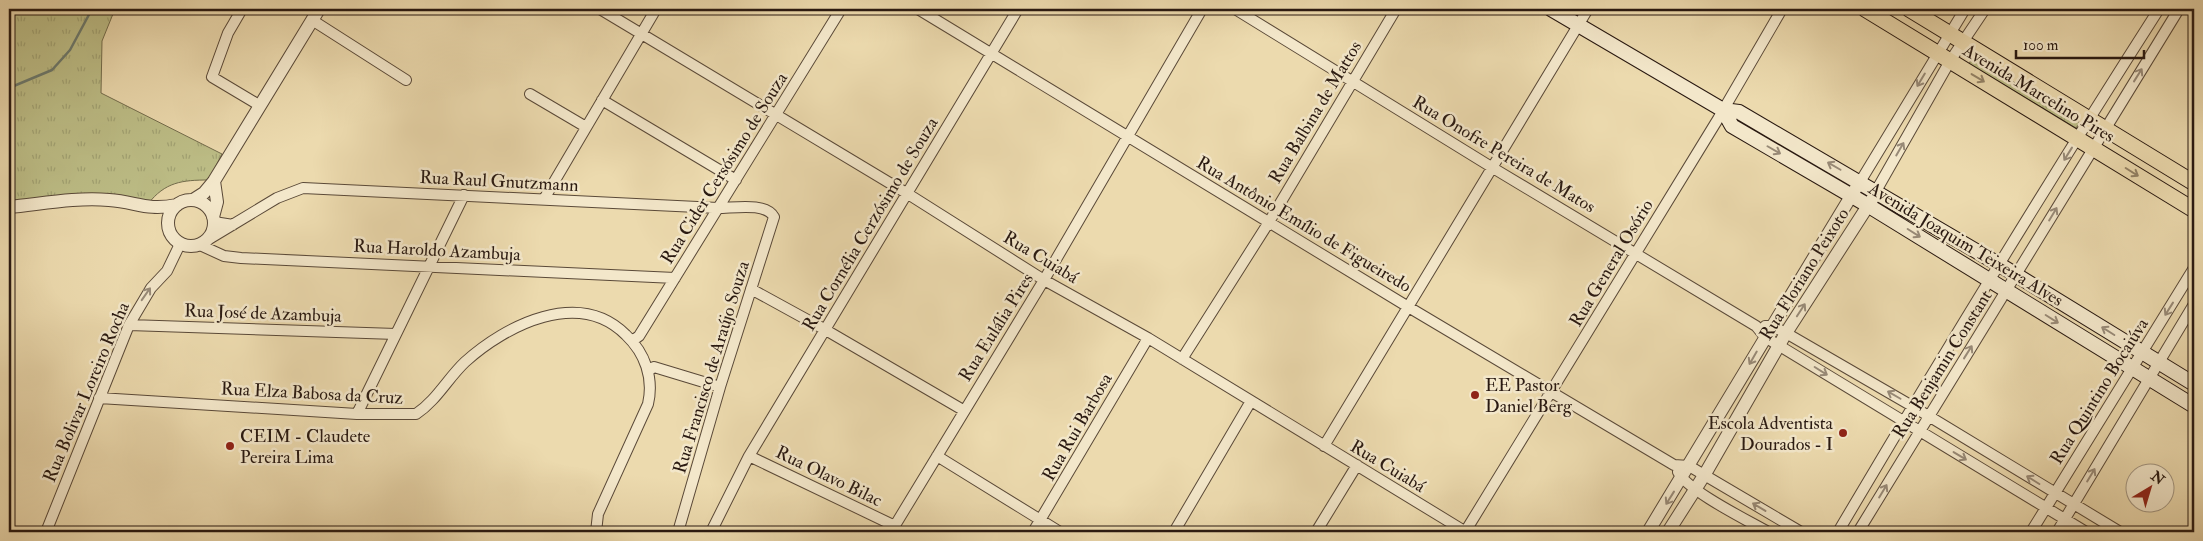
<svg xmlns="http://www.w3.org/2000/svg" width="2203" height="541" viewBox="0 0 2203 541" font-family="'IM FELL Double Pica',serif">
	<style>
		.grass { fill: url(#grass-tufts); stroke: #736c4c }
		.lines { fill: none; stroke-linecap: round; stroke-linejoin: round }
		.stream { stroke: #6c7a6e; stroke-width: 2.5 }
		.minor-casing { stroke: #5a4938; stroke-width: 12 }
		.tertiary-casing { stroke: #5a4938; stroke-width: 14 }
		.secondary-casing { stroke: #291911; stroke-width: 16 }
		.primary-casing { stroke: #291911; stroke-width: 17 }
		.minor { stroke: #f3e7ca; stroke-width: 10 }
		.tertiary { stroke: #f3e7ca; stroke-width: 12 }
		.secondary { stroke: #f3e7ca; stroke-width: 14 }
		.primary { stroke: #ecdaae; stroke-width: 15 }
		.oneway { stroke: #988a77 }
		.oneway2 { stroke: #948367 }
		.poi-dot { fill: #8f2418; stroke: #f3e7ca; stroke-width: 2 }
		.labels { text-anchor: middle; stroke-width: 5; stroke-linejoin: round; paint-order: stroke }
		.street-label { font-size: 18px; fill: #291911; stroke: #f3e7ca }
		.poi-label { font-size: 18px; fill: #291911; stroke: #f3e7ca; text-anchor: start }
	</style>
	<defs>
		<pattern id="grass-tufts" width="24" height="20" patternUnits="userSpaceOnUse" patternTransform="scale(1.25)"><rect width="24" height="20" fill="#bdbe87"/><path d="M3 7l-1-3M5 7V3M7 7l1-3M15 17l-1-3M17 17v-4M19 17l1-3" fill="none" stroke="#a2a374"/></pattern>
	</defs>
	<rect width="100%" height="100%" fill="#ecdaae"/>
	<filter id="stains"><feTurbulence type="fractalNoise" baseFrequency=".004" numOctaves="4"/><feColorMatrix values="0 0 0 0 .2 0 0 0 0 .09 0 0 0 0 .02 0 0 0 .5 -.17"/></filter>
	<radialGradient id="worn" r=".72"><stop offset=".6" stop-color="#630" stop-opacity="0"/><stop offset="1" stop-color="#630" stop-opacity=".3"/></radialGradient>
	<path class="grass" d="M 9,9 L 115,9 L 102,41 L 101,93 L 222,154 L 209,180 C 182,180 165,182 148,204 L 55,197 L 9,201 Z
		M 1972,58 L 2080,122 L 2076,128 L 1969,64 Z"/>
	<g class="lines">
		<path class="stream" d="M 9,88 L 52,70 L 70,50 L 92,9"/>
		<defs>
			<path id="minor" d="M 242,9 L 228,33 L 212,77 L 259,105
				M 600,9 L 908,194 L 1044,280 L 1148,338 L 1466,532
				M 918,9 L 1410,308 L 1674,465 L 1689,466 L 1801,532
				M 1235,9 L 1493,168 L 1756,326 L 1765,337 L 2086,532
				M 312,20 L 406,80
				M 530,94 L 586,127
				M 602,100 L 736,180
				M 1860,182 L 1965,9
				M 1876,191 L 1950,61 L 1985,9
				M 544,199 L 656,9
				M 214,222 L 233,225
				M 204,242 L 277,198 L 303,188 L 718,208 C 734,208 766,202 774,217 L 720,387 L 678,532
				M 200,245 L 224,256 L 241,258 L 675,278
				M 751,289 L 824,329 L 963,410
				M 129,325 L 396,334
				M 1765,326 L 1772,326 L 1786,333 L 1912,406 L 2120,532
				M 632,341 L 639,336 L 841,9
				M 1182,359 L 1269,222 L 1396,9
				M 648,371 L 654,367 L 720,387
				M 99,398 L 357,414 L 416,414 C 436,401 448,378 465,362 C 506,325 579,288 626,335 C 645,353 654,378 648,404 L 598,514 L 596,532
				M 357,414 L 464,195
				M 1324,446 L 1588,9
				M 749,456 L 895,526
				M 937,456 L 1060,532
				M 1678,472 C 1688,491 1747,520 1768,532
				M 46,532 L 129,325 L 151,288 L 167,271 L 180,244
				M 711,532 L 749,456 L 1018,9
				M 891,532 L 1044,280 L 1202,9
				M 1033,532 L 1148,338
				M 1174,532 L 1251,401
				M 1316,532 L 1357,465
				M 1465,532 L 1718,119 L 1782,9
				M 1838,532 C 1942,356 2049,181 2159,9
				M 1858,532 L 2179,9
				M 2031,532 L 2194,268
				M 2057,532 L 2194,304"/>
			<path id="tertiary" d="M168 223a23 23 0 1 1 46 0a23 23 0 1 1-46 0Z
				M 193,200 L 204,193 L 214,181 L 319,9
				M 9,207 C 41,204 76,197 109,200 C 137,202 146,211 177,205
				M 213,217 L 217,202 L 214,181
				M 1648,532 L 1856,188
				M 1668,532 L 1705,474 L 1786,333 L 1873,198"/>
			<path id="secondary" d="M 1551,9 L 1723,110 L 1739,112 L 2000,265 L 2194,384
				M 1723,110 L 1732,126 L 1869,206 L 2194,406"/>
			<path id="primary" d="M 1865,9 L 2194,210
				M 1909,9 L 2194,183"/>
		</defs>
		<use href="#minor" class="minor-casing"/>
		<use href="#tertiary" class="tertiary-casing"/>
		<use href="#secondary" class="secondary-casing"/>
		<use href="#primary" class="primary-casing"/>
		<use href="#minor" class="minor"/>
		<use href="#tertiary" class="tertiary"/>
		<use href="#secondary" class="secondary"/>
		<use href="#primary" class="primary"/>
	</g>
	<defs><path id="oneway-shaft" d="M-6 0H5M1.5-3L5.5 0L1.5 3" fill="none" stroke-width="1.6" stroke-linecap="round" stroke-linejoin="round" transform="scale(1.25)"/></defs>
	<g class="oneway">
		<use href="#oneway-shaft" transform="translate(2138 75) rotate(-58)"/>
		<use href="#oneway-shaft" transform="translate(1921 80) rotate(121)"/>
		<use href="#oneway-shaft" transform="translate(1900 149) rotate(-60)"/>
		<use href="#oneway-shaft" transform="translate(1774 150) rotate(30)"/>
		<use href="#oneway-shaft" transform="translate(2068 154) rotate(122)"/>
		<use href="#oneway-shaft" transform="translate(1834 166) rotate(-150)"/>
		<use href="#oneway-shaft" transform="translate(2053 214) rotate(-59)"/>
		<use href="#oneway-shaft" transform="translate(1914 233) rotate(32)"/>
		<use href="#oneway-shaft" transform="translate(146 294) rotate(-55)"/>
		<use href="#oneway-shaft" transform="translate(2169 309) rotate(122)"/>
		<use href="#oneway-shaft" transform="translate(1801 310) rotate(-57)"/>
		<use href="#oneway-shaft" transform="translate(2052 319) rotate(32)"/>
		<use href="#oneway-shaft" transform="translate(2108 331) rotate(-148)"/>
		<use href="#oneway-shaft" transform="translate(1968 352) rotate(-58)"/>
		<use href="#oneway-shaft" transform="translate(1753 358) rotate(120)"/>
		<use href="#oneway-shaft" transform="translate(1821 371) rotate(32)"/>
		<use href="#oneway-shaft" transform="translate(1894 395) rotate(-150)"/>
		<use href="#oneway-shaft" transform="translate(1960 456) rotate(31)"/>
		<use href="#oneway-shaft" transform="translate(2091 475) rotate(-59)"/>
		<use href="#oneway-shaft" transform="translate(2033 480) rotate(-148)"/>
		<use href="#oneway-shaft" transform="translate(1883 491) rotate(-59)"/>
		<use href="#oneway-shaft" transform="translate(1670 498) rotate(122)"/>
		<use href="#oneway-shaft" transform="translate(1759 507) rotate(-149)"/>
	</g>
	<g class="oneway2">
		<use href="#oneway-shaft" transform="translate(1978 78) rotate(31)"/>
		<use href="#oneway-shaft" transform="translate(2132 172) rotate(32)"/>
	</g>
	<g class="poi-dot">
		<circle cx="1475" cy="395" r="5"/>
		<circle cx="1843" cy="433" r="5"/>
		<circle cx="230" cy="446" r="5"/>
	</g>
	<g class="labels">
		<g class="street-label">
			<text transform="translate(2039 93) rotate(31)" y="6">Avenida Marcelino Pires</text>
			<text transform="translate(1315 112) rotate(-59)" y="6">Rua Balbina de Mattos</text>
			<text transform="translate(1504 154) rotate(31)" y="6">Rua Onofre Pereira de Matos</text>
			<text transform="translate(724 168) rotate(-58)" y="6">Rua Cider Cersósimo de Souza</text>
			<text transform="translate(499 181) rotate(3)" y="6">Rua Raul Gnutzmann</text>
			<text transform="translate(870 224) rotate(-59)" y="6">Rua Cornélia Cerzósimo de Souza</text>
			<text transform="translate(1304 224) rotate(31)" y="6">Rua Antônio Emílio de Figueiredo</text>
			<text transform="translate(1966 244) rotate(31)" y="6">Avenida Joaquim Teixeira Alves</text>
			<text transform="translate(437 250) rotate(3)" y="6">Rua Haroldo Azambuja</text>
			<text transform="translate(1041 257) rotate(31)" y="6">Rua Cuiabá</text>
			<text transform="translate(1611 263) rotate(-59)" y="6">Rua General Osório</text>
			<text transform="translate(1804 274) rotate(-58)" y="6">Rua Floriano Peixoto</text>
			<text transform="translate(263 313) rotate(2)" y="6">Rua José de Azambuja</text>
			<text transform="translate(996 327) rotate(-58)" y="6">Rua Eulália Pires</text>
			<text transform="translate(1942 364) rotate(-58)" y="6">Rua Benjamin Constant</text>
			<text transform="translate(711 367) rotate(-73)" y="6">Rua Francisco de Araújo Souza</text>
			<text transform="translate(2099 391) rotate(-58)" y="6">Rua Quintino Bocaiúva</text>
			<text transform="translate(86 392) rotate(-67)" y="6">Rua Bolivar Loreiro Rocha</text>
			<text transform="translate(312 393) rotate(3)" y="6">Rua Elza Babosa da Cruz</text>
			<text transform="translate(1077 427) rotate(-60)" y="6">Rua Rui Barbosa</text>
			<text transform="translate(1388 466) rotate(31)" y="6">Rua Cuiabá</text>
			<text transform="translate(829 476) rotate(26)" y="6">Rua Olavo Bilac</text>
		</g>
		<g class="poi-label">
			<text x="1485" y="391">EE Pastor<tspan x="1485" dy="21">Daniel Berg</tspan></text>
			<text x="1833" y="429" text-anchor="end">Escola Adventista<tspan x="1833" dy="21">Dourados - I</tspan></text>
			<text x="240" y="442">CEIM - Claudete<tspan x="240" dy="21">Pereira Lima</tspan></text>
		</g>
	</g>
	<rect width="2203" height="541" fill="none" stroke="#ecdaae" stroke-width="30"/>
	<rect x="10" y="10" width="2183" height="521" fill="none" stroke="#291911" stroke-width="2.5"/>
	<rect x="15" y="15" width="2173" height="511" fill="none" stroke="#291911"/>
	<g transform="translate(2150 488) rotate(38)"><circle r="24" fill="#f3e7ca" stroke="#a29580"/>
	<path d="M0-4L9 19L0 12L-9 19Z" fill="#8f2418"/>
	<text y="-8" font-size="14" font-weight="bold" text-anchor="middle" fill="#291911">N</text>
	</g>
	<path d="M2016 50v8h128v-8" fill="none" stroke="#291911" stroke-width="2.5"/>
	<text x="2023" y="50" font-size="15" fill="#291911" stroke="#f3e7ca" stroke-width="4" paint-order="stroke">100 m</text>
	<rect width="100%" height="100%" filter="url(#stains)"/>
	<rect width="100%" height="100%" fill="url(#worn)"/>
</svg>
